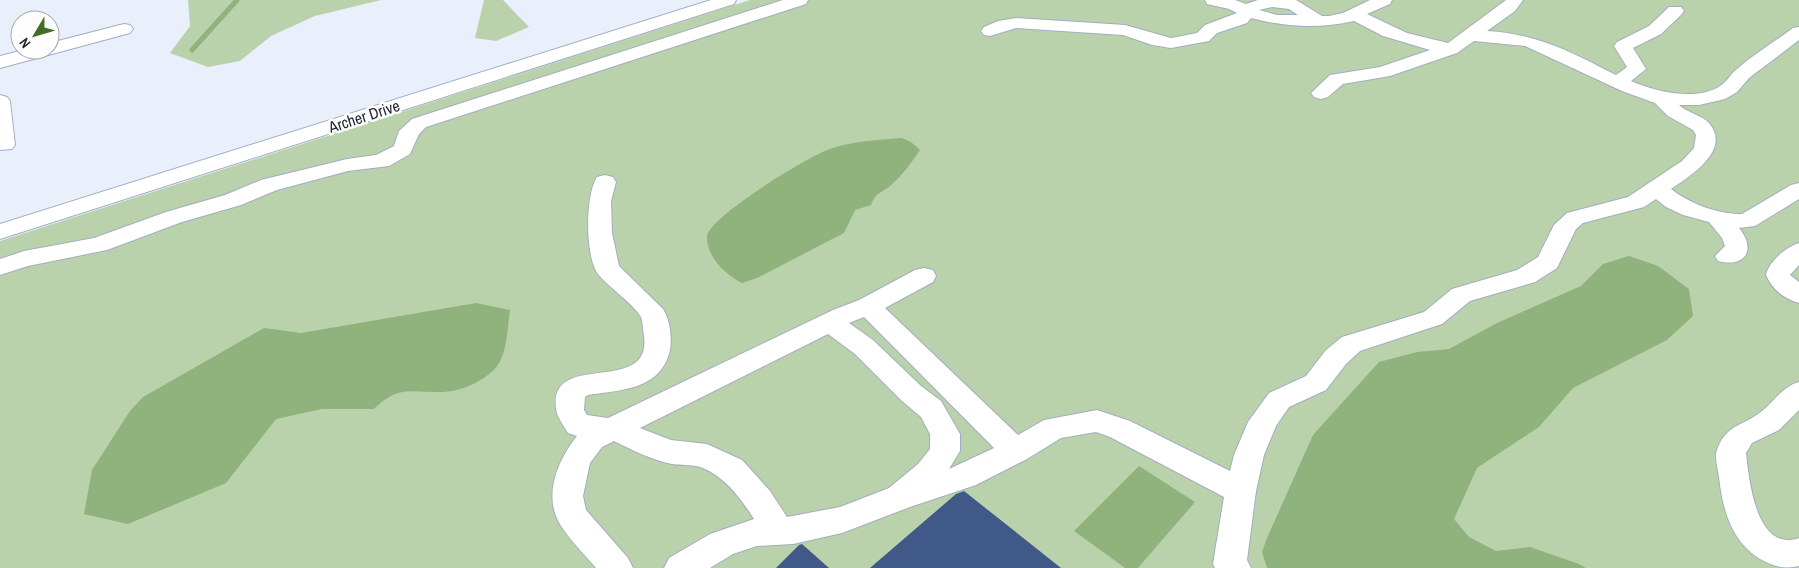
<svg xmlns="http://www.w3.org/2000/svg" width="1799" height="568" viewBox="0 0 1799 568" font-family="'Archivo Narrow',sans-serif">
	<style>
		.green { fill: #b9d2ac }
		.water { fill: #90b27c }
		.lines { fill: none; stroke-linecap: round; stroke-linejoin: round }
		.stream { stroke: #90b27c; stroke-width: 5 }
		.building { fill: #405989 }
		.minor-casing { stroke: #a3adc0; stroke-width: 2 }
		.minor { fill: #fff; fill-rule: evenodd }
		.labels { text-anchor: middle; stroke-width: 5; stroke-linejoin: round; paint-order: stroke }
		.street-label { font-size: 16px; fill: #24282f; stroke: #fdfdfd }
	</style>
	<rect width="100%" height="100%" fill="#e9f0fc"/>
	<path class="green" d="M 188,0 L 381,0 L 315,16 L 271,36 L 240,61 L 208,67 L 170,53 L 190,26 Z
		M 484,0 L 503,0 L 529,27 L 496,41 L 475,38 Z
		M 750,0 L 1799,0 L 1799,568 L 0,568 L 0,241 Z"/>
	<path class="water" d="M 902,138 L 911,142 L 920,150 C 911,163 902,176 890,186 C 880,194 876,192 871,205 L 855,210 L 844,233 L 757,278 L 742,283 C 726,275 706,257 707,236 C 709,217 810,155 830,149 C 853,141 877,140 902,138 Z
		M 1629,256 L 1658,266 L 1689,289 L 1693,316 L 1667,340 L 1573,388 L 1539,427 L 1477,468 L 1454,519 L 1469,537 L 1496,551 L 1530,547 L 1579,564 L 1586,568 L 1267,568 L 1262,552 L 1267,538 L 1313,435 L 1379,362 L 1417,352 L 1449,349 L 1497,323 L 1581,286 L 1603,264 Z
		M 476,303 L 510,310 C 508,324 507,351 499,363 C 496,369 488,375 482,379 C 470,387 457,391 443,392 C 413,393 399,384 374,409 L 322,409 L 276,419 L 226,483 L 128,524 L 84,514 L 92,470 L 130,411 L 143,397 L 264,328 L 301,333 Z
		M 1139,466 L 1195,502 L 1138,568 L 1125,568 L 1074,531 Z"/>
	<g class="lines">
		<path class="stream" d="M 192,50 L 237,0"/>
	</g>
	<path class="building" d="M 964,491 L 1061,568 L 870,568 L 956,494 Z
		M 802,544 L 829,568 L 776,568 L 799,545 Z"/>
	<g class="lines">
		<defs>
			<path id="minor" d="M 711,0 L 736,0 L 734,4 L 0,239 L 0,224 Z
				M 783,0 L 808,0 L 806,4 L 426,127 L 419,134 L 410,154 L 389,166 L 348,171 L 277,190 L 241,205 L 182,222 L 107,250 L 28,266 L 0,275 L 0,259 L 24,251 L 94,238 L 166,212 L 225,195 L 261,180 L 347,159 L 376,155 L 394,146 L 399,131 L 412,119 Z
				M 1205,0 L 1235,0 L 1246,4 L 1258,0 L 1296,0 L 1322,16 L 1329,16 L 1343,13 L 1370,0 L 1392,0 L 1390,4 L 1367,14 L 1407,33 L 1448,43 L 1506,0 L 1523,0 L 1515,11 L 1487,31 C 1539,34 1572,53 1616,75 L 1627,67 L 1614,46 L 1617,42 L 1649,26 L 1669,7 L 1681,7 L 1684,11 L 1681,15 L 1661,34 L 1633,48 L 1646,69 L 1631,81 C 1656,92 1701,103 1724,83 C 1728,79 1732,73 1737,69 C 1754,54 1774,42 1793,28 L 1799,27 L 1799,40 L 1749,78 L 1737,92 L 1725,99 L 1699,105 L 1679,105 C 1687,113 1702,115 1709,123 C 1732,150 1690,176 1671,189 C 1691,204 1717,214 1742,214 L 1791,185 L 1799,183 L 1799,199 L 1755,226 L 1739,228 C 1757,250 1745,268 1718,261 L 1715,256 L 1725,246 L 1722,238 L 1709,222 L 1683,215 L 1666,207 L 1656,199 L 1644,207 L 1583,223 L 1576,229 L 1557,268 L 1535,282 L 1470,301 L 1442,324 L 1360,351 L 1346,364 L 1326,390 L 1289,407 L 1276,426 L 1264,455 L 1256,491 L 1247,560 L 1251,568 L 1215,568 L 1213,564 L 1224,497 L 1110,437 L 1096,432 L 1061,438 L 1027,459 L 976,485 L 910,507 L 842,533 L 793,544 L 757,546 L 733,554 L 710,568 L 664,568 L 669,558 L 710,534 L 754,519 C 742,500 725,477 703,468 C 694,464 682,466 672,464 C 652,460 632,450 614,441 L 602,447 L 590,463 L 583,496 L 586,510 L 628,558 L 633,568 L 596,568 C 584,554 571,541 561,526 C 542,496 558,460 577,436 L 568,433 C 564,426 557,417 556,409 C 548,349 652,397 644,336 C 643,330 643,322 641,317 C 632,302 609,288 598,274 C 585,257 585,195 597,177 L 605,175 L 613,177 L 616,182 L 611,201 L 612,233 L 619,266 L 663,309 C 670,320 672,337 670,350 C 661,390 621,390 588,395 L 585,397 L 584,410 L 587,415 L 608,418 L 833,310 L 859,300 L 915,270 L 924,268 L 933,270 L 936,276 L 933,282 L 885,308 L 1018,435 L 1044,420 L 1097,410 L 1130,421 L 1230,471 L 1234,455 L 1248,422 L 1269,393 L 1306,376 L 1326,350 L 1342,337 L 1424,312 L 1452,289 L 1517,270 L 1538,257 L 1554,225 L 1567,213 L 1628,197 L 1682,161 L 1694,148 L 1696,135 L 1693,130 L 1668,116 L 1655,103 L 1622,91 L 1525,46 L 1474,41 L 1457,53 L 1390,76 L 1343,84 L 1328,97 L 1321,99 L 1314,97 L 1311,93 L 1330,75 L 1380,67 L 1430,50 L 1383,36 L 1354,21 C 1319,29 1285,27 1251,18 L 1247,23 L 1217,33 L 1209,41 L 1171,48 L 1152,45 L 1123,35 L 1016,28 L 990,36 L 984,35 L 981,31 L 984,27 L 998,21 L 1016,18 L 1125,25 L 1171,38 L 1197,33 L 1205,25 L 1237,13 L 1229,9 L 1207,4 ZM 1272,7 L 1289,9 L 1298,15 L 1277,15 L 1259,10 ZM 864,317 L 994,448 L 949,469 L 960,451 L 960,434 L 941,401 L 921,386 L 873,340 L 849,323 ZM 828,334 L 855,354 L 901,400 L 921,417 L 930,434 L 930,449 L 918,464 L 889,488 L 840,507 L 787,517 L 770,491 L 742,460 L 707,444 L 671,440 L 640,428 Z
				M 124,24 L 130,25 L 133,29 L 130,33 L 0,68 L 0,56 L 24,50 L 50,50 L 50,43 Z
				M 0,95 L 7,97 L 10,101 L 15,145 L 12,149 L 0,150 Z
				M 1799,243 L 1799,265 L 1790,275 L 1799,282 L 1799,303 C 1784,299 1772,289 1766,275 C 1769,261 1786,247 1799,243 Z
				M 1799,382 L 1799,410 L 1779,430 L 1752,443 L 1746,453 C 1749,480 1756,553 1799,538 L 1799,566 C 1790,568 1782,568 1773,565 C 1735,551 1723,515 1719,477 C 1718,469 1714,457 1717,450 C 1726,425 1740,427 1758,414 C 1773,404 1781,387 1799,382 Z"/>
		</defs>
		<use href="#minor" class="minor-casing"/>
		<use href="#minor" class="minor"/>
	</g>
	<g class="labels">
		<g class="street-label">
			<text transform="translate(364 116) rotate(-18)" y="6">Archer Drive</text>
		</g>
	</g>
	<g transform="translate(35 35) rotate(232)"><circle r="24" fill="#fdfdfd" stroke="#a6a8ab"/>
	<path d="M0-4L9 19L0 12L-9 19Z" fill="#446d28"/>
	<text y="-8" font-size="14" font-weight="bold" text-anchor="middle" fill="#24282f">N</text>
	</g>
</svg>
